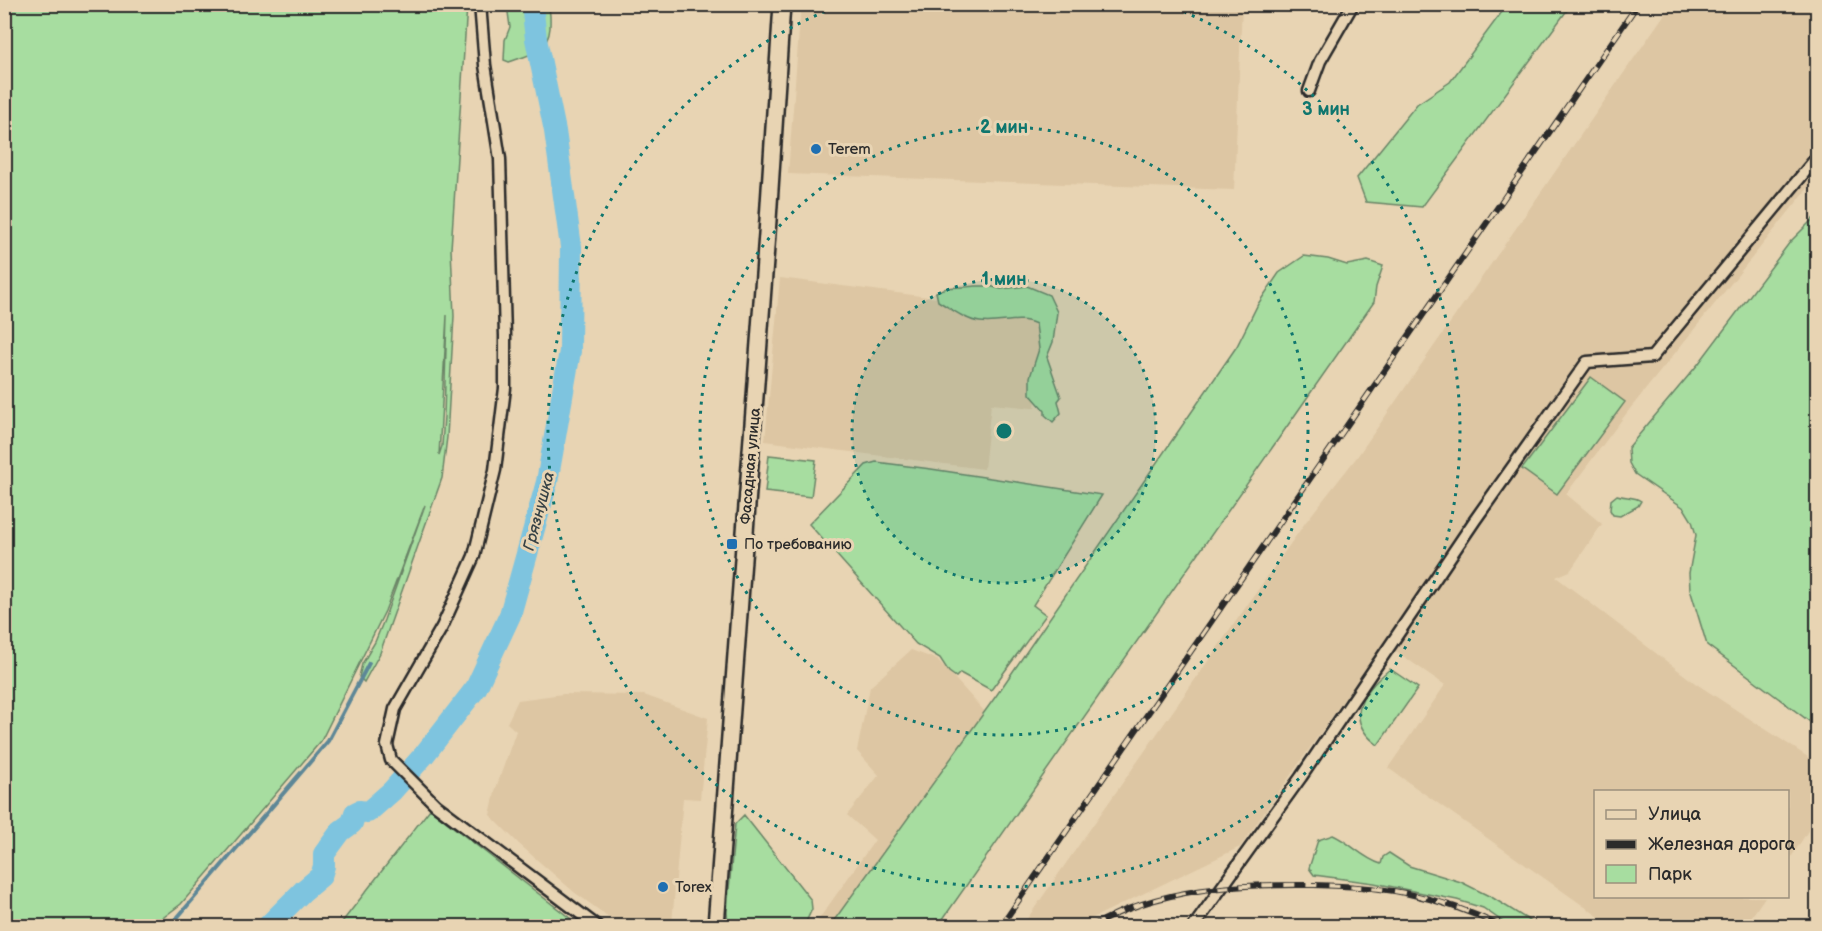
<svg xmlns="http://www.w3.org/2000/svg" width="1822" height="931" viewBox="0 0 1822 931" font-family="'Balsamiq Sans',sans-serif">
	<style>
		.built { fill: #ddc6a3 }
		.green { fill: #a7dda0; stroke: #698466; stroke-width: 1.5; fill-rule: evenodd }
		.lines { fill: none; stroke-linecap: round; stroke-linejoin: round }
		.stream { stroke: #5d8797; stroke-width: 4 }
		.river { stroke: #7ec4df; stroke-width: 22 }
		.street-casing { stroke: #2b2b2b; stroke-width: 15 }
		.secondary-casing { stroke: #2b2b2b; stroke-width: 20 }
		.street { stroke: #e8d4b3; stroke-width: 10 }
		.secondary { stroke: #e8d4b3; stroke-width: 15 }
		.rail-casing { stroke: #2b2b2b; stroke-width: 6 }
		.rail { stroke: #e8d4b3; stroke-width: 4; stroke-dasharray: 11; stroke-linecap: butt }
		.ring { fill: none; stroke: #0f766e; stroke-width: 3; stroke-dasharray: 3 6 }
		.poi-dot { fill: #1f6fb2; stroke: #e8d4b3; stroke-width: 2 }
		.labels { text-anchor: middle; stroke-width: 6; stroke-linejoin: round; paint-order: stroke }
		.poi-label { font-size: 15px; fill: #2b2b2b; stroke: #e8d4b3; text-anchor: start }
		.street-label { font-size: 15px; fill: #2b2b2b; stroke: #e8d4b3 }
		.water-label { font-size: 16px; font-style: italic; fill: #374246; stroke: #e8d4b3 }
		.centre { fill: #0f766e; stroke: #e8d4b3; stroke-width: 3 }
		.ring-label { font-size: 18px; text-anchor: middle; font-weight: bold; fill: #0f766e; stroke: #e8d4b3; stroke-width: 6; stroke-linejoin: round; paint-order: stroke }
	</style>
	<rect width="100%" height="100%" fill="#e8d4b3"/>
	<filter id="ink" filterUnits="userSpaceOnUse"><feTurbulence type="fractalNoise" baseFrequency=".0167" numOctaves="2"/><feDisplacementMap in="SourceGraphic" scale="12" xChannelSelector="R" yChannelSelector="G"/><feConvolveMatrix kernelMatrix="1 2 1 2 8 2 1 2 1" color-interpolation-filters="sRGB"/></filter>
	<g filter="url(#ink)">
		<path class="built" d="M 801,5 L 1242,5 L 1234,190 L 788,174 Z
			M 1671,5 L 1817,5 L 1817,177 L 1629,410 L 1566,494 L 1602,524 L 1570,571 L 1556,577 L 1695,683 L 1817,763 L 1817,817 L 1788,862 L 1788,792 L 1596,792 L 1596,896 L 1765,897 L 1745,926 L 1612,926 L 1388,768 L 1445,685 L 1384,643 L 1240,847 L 1076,926 L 1022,926 L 1305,523 L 1357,457 Z
			M 780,278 L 936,298 L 1045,326 L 1035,408 L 991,404 L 984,469 L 765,441 Z
			M 911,650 L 938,660 L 995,723 L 852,926 L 814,926 L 875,840 L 847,815 L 879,775 L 857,751 L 870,687 Z
			M 563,694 L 644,695 L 708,718 L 700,799 L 683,798 L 672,923 L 688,926 L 621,926 L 574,892 L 519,844 L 490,815 L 496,788 L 516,731 L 507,723 L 518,700 Z"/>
		<path class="green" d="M 5,4 L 467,5 L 451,249 L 454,316 L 447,437 L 442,478 L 380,653 L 364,682 L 359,677 L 362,664 L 375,642 L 384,620 L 425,505 L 385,611 L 321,741 L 181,904 L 152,926 L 5,926 ZM 447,315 L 444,416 L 442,446 L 439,455 Z
			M 507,5 L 548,5 C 551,13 550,19 550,28 C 548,52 529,55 509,62 L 504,60 L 505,40 L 510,27 Z
			M 1507,5 L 1571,5 L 1422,207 L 1366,202 L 1357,178 L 1417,104 L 1450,82 Z
			M 1817,215 L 1817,727 L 1707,645 L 1690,589 L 1689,573 L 1696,535 L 1692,521 L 1684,508 L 1635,474 L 1629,463 L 1628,448 L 1699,363 L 1790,242 Z
			M 1304,256 L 1328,259 L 1347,265 L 1368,261 L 1383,266 L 1376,287 L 1374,302 L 938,926 L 830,926 L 996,696 L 1237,346 L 1258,304 L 1279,273 Z
			M 976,286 L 989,286 L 1001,289 L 1027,286 L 1049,295 L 1057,312 L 1053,342 L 1047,357 L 1061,397 L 1058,401 L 1061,413 L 1053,422 L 1045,415 L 1045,411 L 1030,394 L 1030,377 L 1039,349 L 1036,324 C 1018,315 1000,325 980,322 C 967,321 950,308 938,301 L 936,292 C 948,285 962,288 976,286 Z
			M 1591,377 L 1625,402 L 1557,494 L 1522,469 Z
			M 769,455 L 816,460 L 811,497 L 765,492 Z
			M 876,462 L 931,469 L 1102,495 L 1033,605 L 1046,615 L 991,690 L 960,673 L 956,677 L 949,672 L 940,658 L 916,644 L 809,524 L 866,465 Z
			M 1617,495 C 1626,498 1634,496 1641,501 L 1638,506 L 1620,516 L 1613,515 L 1610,510 L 1611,500 Z
			M 1390,669 L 1418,688 L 1378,745 C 1342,719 1363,691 1390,669 Z
			M 430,809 L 580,926 L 339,926 Z
			M 744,815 L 811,900 L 812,909 L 804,926 L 728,926 L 727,911 L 735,824 Z
			M 1333,835 C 1351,843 1362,858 1381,864 L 1383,857 L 1389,853 L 1409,866 L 1461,882 L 1493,898 L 1538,926 L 1509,926 L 1483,908 L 1457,900 L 1374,883 L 1314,875 L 1309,868 L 1318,840 Z"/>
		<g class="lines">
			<path class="stream" d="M 166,926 L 177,918 L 328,741 L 369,663"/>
			<path class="river" d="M 268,926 L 303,891 L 321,876 L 324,866 L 324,854 L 341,831 L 352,823 L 355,813 L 359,811 L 368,812 L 392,791 L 424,755 L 476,688 L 510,615 L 547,482 L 570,351 L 571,247 L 555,131 L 536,39 L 532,4"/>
			<defs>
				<path id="street" d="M 480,4 L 485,65 L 500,159 L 505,336 L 505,388 L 495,470 L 474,556 L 442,627 L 395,709 L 387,745 L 391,760 L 436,805 L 597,926
					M 1309,91 L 1320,61 L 1353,4
					M 1194,926 L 1301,777 L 1475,520 L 1587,362 L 1652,357 L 1818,156"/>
				<path id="secondary" d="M 716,926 L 768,220 L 782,4"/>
			</defs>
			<use href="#street" class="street-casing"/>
			<use href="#secondary" class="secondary-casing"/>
			<use href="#street" class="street"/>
			<use href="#secondary" class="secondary"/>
			<defs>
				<path id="rail" d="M 1001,926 L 1638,4
					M 1093,926 C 1159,887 1239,884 1314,885 C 1345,886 1375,887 1405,893 C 1438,900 1470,911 1500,926"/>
			</defs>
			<use href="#rail" class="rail-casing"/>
			<use href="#rail" class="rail"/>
		</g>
	</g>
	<circle cx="1004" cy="431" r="152" fill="#0f766e" fill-opacity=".12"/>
	<g class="ring">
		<circle cx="1004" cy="431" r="152"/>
		<circle cx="1004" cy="431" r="304"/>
		<path d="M1167 5A456 456 0 1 1 841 5"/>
	</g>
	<g class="poi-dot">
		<circle cx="816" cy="149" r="6"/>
		<rect x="726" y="538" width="12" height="12" rx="3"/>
		<circle cx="663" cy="887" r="6"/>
	</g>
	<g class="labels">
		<g class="poi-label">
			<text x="828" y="154">Terem</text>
			<text x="744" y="549">По требованию</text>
			<text x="675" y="892">Torex</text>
		</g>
		<g class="street-label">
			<text transform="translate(750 466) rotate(-85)" y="5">Фасадная улица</text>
		</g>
		<g class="water-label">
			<text transform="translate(538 511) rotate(-75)" y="6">Грязнушка</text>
		</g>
	</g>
	<circle cx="1004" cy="431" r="9" class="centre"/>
	<g class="ring-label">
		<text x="1326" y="115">3 мин</text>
		<text x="1004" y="133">2 мин</text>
		<text x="1004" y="285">1 мин</text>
	</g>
	<rect width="1822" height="931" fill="none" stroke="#e8d4b3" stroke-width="24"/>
	<rect x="12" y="12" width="1798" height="907" fill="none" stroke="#2b2b2b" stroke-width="2" filter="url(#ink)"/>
	<rect x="1594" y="790" width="195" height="108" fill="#e8d4b3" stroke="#9c907d" stroke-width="1.5"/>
	<rect x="1606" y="810" width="30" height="9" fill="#e8d4b3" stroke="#9c907d" stroke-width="1.5"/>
	<text x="1648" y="820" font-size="18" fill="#2b2b2b">Улица</text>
	<rect x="1606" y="840" width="30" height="9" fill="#2b2b2b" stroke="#9c907d" stroke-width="1.5"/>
	<text x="1648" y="850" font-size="18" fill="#2b2b2b">Железная дорога</text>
	<rect x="1606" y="865" width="30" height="18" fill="#a7dda0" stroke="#9c907d" stroke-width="1.5"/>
	<text x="1648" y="880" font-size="18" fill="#2b2b2b">Парк</text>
</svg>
